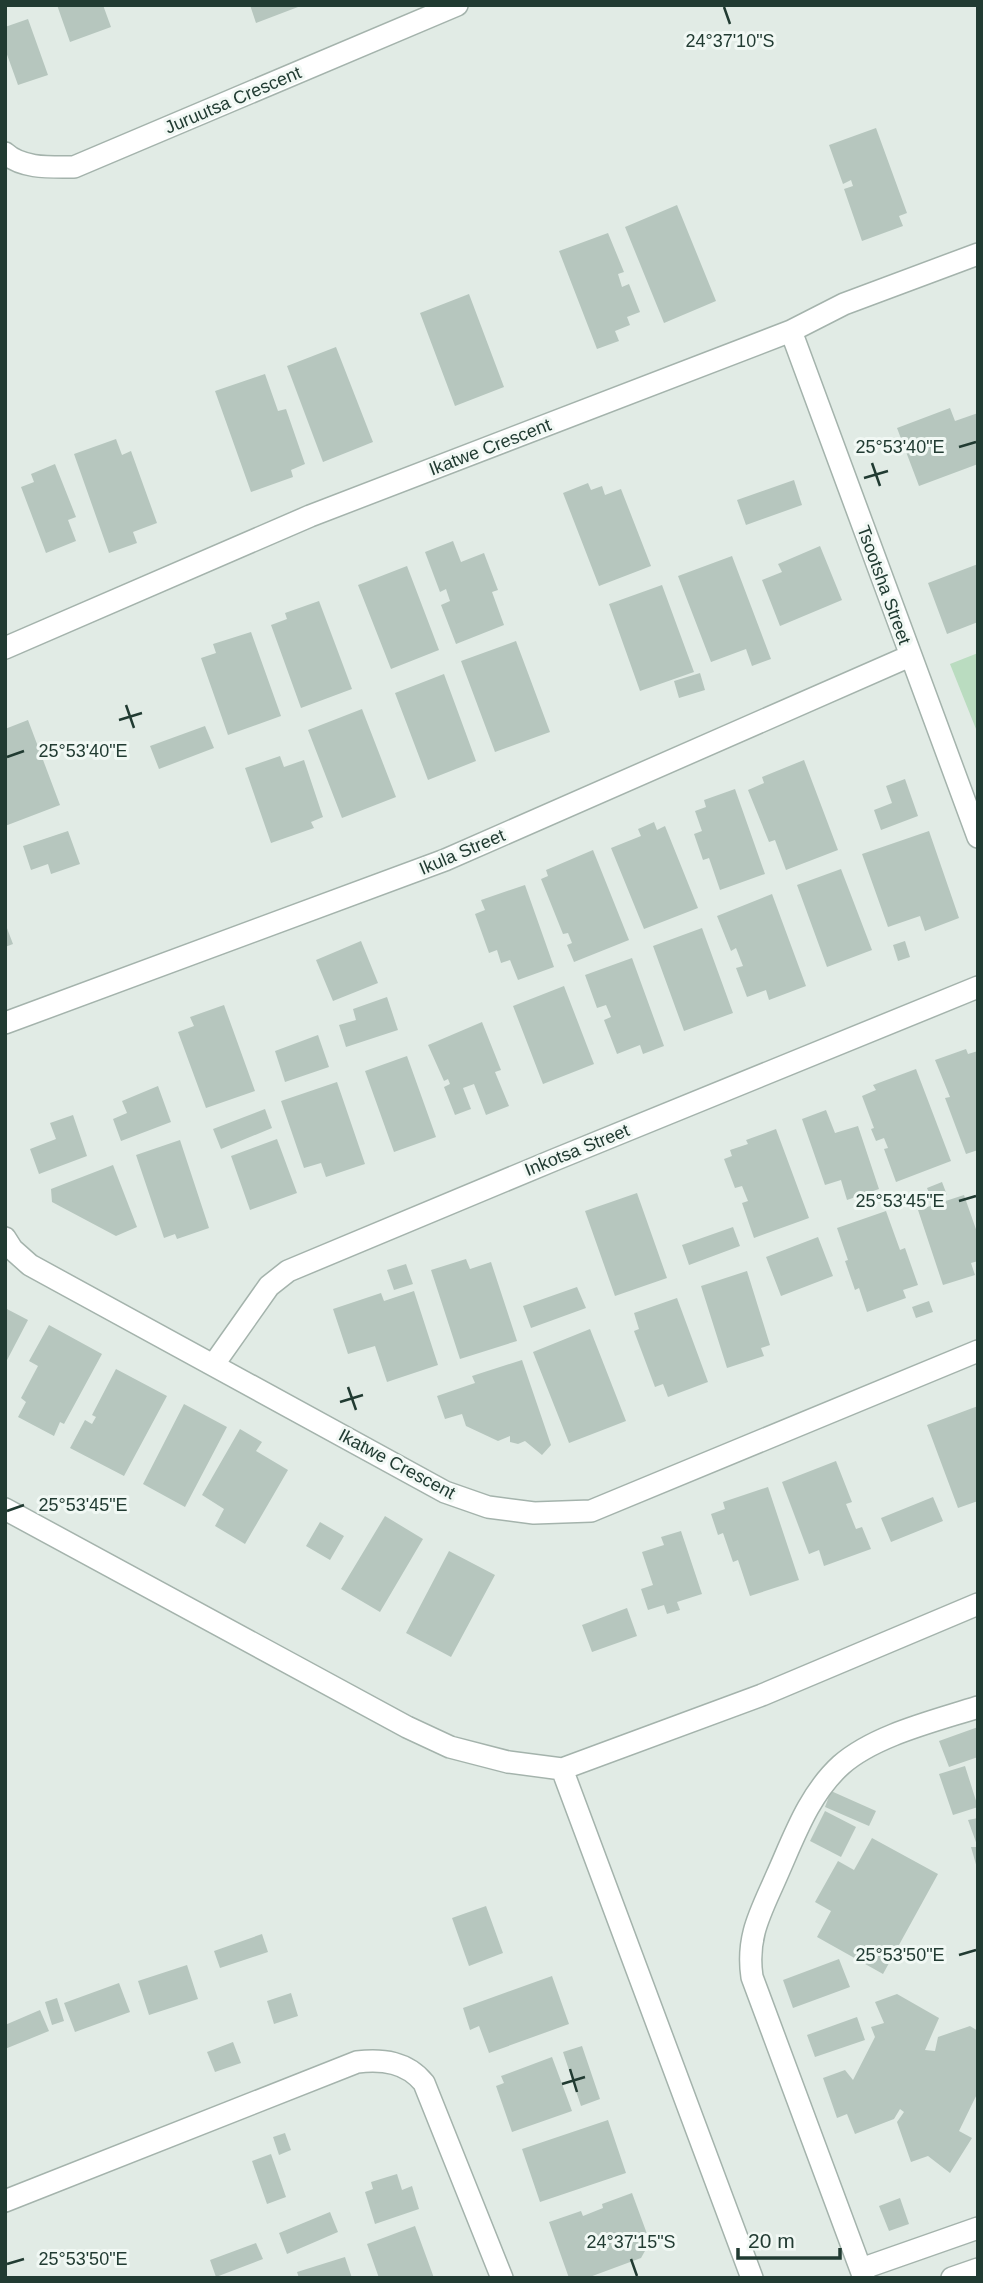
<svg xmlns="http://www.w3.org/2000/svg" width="983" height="2283" viewBox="0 0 983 2283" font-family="Helvetica,sans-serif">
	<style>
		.green { fill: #badcc0 }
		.building { fill: #b6c6be }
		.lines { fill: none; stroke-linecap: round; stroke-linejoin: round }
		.minor-casing { stroke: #a4b3ac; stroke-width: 24 }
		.minor { stroke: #fff; stroke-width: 21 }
		.ticks { fill: none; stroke: #213b32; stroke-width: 2.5 }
		.labels { text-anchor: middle; stroke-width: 6; stroke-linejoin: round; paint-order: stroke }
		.street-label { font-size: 18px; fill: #213b32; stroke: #f1f8f4 }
		.ticks-label { font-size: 18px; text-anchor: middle; fill: #213b32; stroke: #f1f8f4; stroke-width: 6; stroke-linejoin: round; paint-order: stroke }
	</style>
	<rect width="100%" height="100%" fill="#e1ebe5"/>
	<path class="green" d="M 978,653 L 978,734 L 950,664 Z"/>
	<path class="building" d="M 57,5 L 103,5 L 111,27 L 70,42 Z
		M 250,5 L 298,5 L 298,7 L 256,23 Z
		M 28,19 L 48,75 L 18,85 L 5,49 L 5,27 Z
		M 876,128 L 907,213 L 899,216 L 903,226 L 862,241 L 844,189 L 853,186 L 851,180 L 843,184 L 829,145 Z
		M 677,205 L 716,301 L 664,323 L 625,227 Z
		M 608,233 L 624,272 L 618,274 L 622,287 L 629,284 L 640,312 L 627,317 L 630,325 L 615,331 L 619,341 L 597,349 L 559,251 Z
		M 469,294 L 504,387 L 455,406 L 420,313 Z
		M 336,347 L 373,442 L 323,462 L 287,366 Z
		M 265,374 L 278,411 L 286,409 L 305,464 L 291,470 L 293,477 L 251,492 L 215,391 Z
		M 950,408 L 955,421 L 978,413 L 978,464 L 919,486 L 897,428 Z
		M 116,439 L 122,455 L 131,451 L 157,523 L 133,532 L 137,543 L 109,553 L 74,454 Z
		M 55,464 L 76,517 L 68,520 L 76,541 L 46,553 L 21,487 L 34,482 L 31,474 Z
		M 794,480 L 802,505 L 746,525 L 737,500 Z
		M 588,483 L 591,490 L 602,486 L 605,495 L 621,489 L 651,566 L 599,586 L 563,493 Z
		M 453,541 L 461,562 L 484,553 L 498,590 L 492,592 L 504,625 L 456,644 L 441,605 L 450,601 L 446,589 L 440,592 L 425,552 Z
		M 820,546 L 842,600 L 780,626 L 762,580 L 782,572 L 778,564 Z
		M 732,556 L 771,659 L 752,666 L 746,649 L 711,662 L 678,576 Z
		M 978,564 L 978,622 L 947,634 L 928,583 Z
		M 407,566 L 439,650 L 391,669 L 358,585 Z
		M 662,585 L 694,672 L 640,691 L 609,604 Z
		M 319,601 L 352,689 L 301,708 L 271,625 L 287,619 L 285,613 Z
		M 251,632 L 281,716 L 228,735 L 201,658 L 216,653 L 213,644 Z
		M 516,641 L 550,732 L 495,752 L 461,661 Z
		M 700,673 L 705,690 L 679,698 L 674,681 Z
		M 444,674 L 476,761 L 428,780 L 395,693 Z
		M 362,709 L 396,797 L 342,818 L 308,730 Z
		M 28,720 L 60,805 L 5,826 L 5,786 L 7,785 L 5,780 L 5,729 Z
		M 205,726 L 214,748 L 159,769 L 150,746 Z
		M 280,756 L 284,767 L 304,760 L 323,817 L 311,822 L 314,828 L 271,843 L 245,768 Z
		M 804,760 L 838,850 L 786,870 L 775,840 L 769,842 L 748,790 L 764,783 L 762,777 Z
		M 905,779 L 918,816 L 881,830 L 874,810 L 892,803 L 886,786 Z
		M 735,789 L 765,874 L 720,890 L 709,858 L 703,860 L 694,834 L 702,831 L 695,811 L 706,807 L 704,800 Z
		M 654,822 L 657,830 L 665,826 L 698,908 L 644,929 L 611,848 L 641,836 L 638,829 Z
		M 68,831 L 80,864 L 51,874 L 48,864 L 31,870 L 23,846 Z
		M 929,831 L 959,918 L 925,931 L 920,916 L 888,927 L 862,854 Z
		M 593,850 L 629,940 L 574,962 L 567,945 L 572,943 L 568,933 L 563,934 L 541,879 L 548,876 L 546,870 Z
		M 841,869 L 872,950 L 827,967 L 797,885 Z
		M 525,885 L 554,967 L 518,980 L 510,960 L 501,963 L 497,950 L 489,953 L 475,914 L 485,910 L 481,900 Z
		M 772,894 L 806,986 L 769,1000 L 766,990 L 747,997 L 736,968 L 743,966 L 736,948 L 731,951 L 717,916 Z
		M 5,923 L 13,944 L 5,947 Z
		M 702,928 L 733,1013 L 684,1031 L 653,946 Z
		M 361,941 L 378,983 L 333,1001 L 316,960 Z
		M 905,941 L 910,957 L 898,961 L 893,945 Z
		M 632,958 L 664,1046 L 643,1054 L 640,1045 L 617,1054 L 604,1020 L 611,1017 L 606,1005 L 597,1008 L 585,975 Z
		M 564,986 L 594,1064 L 543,1084 L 513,1006 Z
		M 387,997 L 398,1030 L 346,1047 L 339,1025 L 356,1020 L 353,1009 Z
		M 224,1005 L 255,1091 L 206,1108 L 178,1032 L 194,1026 L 190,1017 Z
		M 482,1022 L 501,1070 L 495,1072 L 509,1106 L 486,1115 L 474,1084 L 463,1088 L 471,1109 L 455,1115 L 444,1087 L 450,1084 L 448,1079 L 444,1081 L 428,1045 Z
		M 318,1035 L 329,1067 L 285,1082 L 275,1051 Z
		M 966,1049 L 968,1054 L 978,1051 L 978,1150 L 966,1154 L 945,1098 L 950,1097 L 935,1060 Z
		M 407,1056 L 436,1137 L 394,1152 L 365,1071 Z
		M 916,1069 L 951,1161 L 896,1182 L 884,1149 L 888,1148 L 884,1138 L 876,1141 L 871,1129 L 874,1128 L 862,1096 L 876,1090 L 873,1085 Z
		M 337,1082 L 365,1164 L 326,1177 L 321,1163 L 304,1168 L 281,1101 Z
		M 158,1086 L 171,1122 L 121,1141 L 113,1119 L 127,1113 L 122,1101 Z
		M 265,1109 L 272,1128 L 221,1149 L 213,1129 Z
		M 826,1110 L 835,1133 L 858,1126 L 879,1189 L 847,1200 L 841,1180 L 825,1185 L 802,1119 Z
		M 73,1115 L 87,1156 L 39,1174 L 30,1149 L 56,1139 L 50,1123 Z
		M 776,1129 L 809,1218 L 754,1238 L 742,1203 L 748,1201 L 742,1186 L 735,1188 L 724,1159 L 732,1156 L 730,1150 L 748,1144 L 746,1140 Z
		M 277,1139 L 297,1193 L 250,1210 L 231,1156 Z
		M 180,1140 L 209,1228 L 177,1239 L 175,1234 L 164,1238 L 136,1155 Z
		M 113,1165 L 137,1227 L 116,1236 L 52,1202 L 51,1189 Z
		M 942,1182 L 947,1195 L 932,1201 L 927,1188 Z
		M 637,1193 L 667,1278 L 615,1296 L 585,1211 Z
		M 964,1195 L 978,1235 L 978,1261 L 971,1263 L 975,1275 L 943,1285 L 918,1210 Z
		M 886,1211 L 900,1250 L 905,1248 L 918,1285 L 903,1290 L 906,1298 L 867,1312 L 859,1288 L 855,1290 L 845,1261 L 848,1260 L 837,1228 Z
		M 733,1227 L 740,1246 L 689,1265 L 682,1245 Z
		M 818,1237 L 833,1276 L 781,1296 L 766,1257 Z
		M 466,1259 L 470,1269 L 491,1262 L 517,1341 L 460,1359 L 431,1270 Z
		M 406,1264 L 413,1284 L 394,1290 L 387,1270 Z
		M 747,1271 L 770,1345 L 761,1348 L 764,1356 L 727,1368 L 701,1286 Z
		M 577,1287 L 586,1308 L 531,1328 L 523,1306 Z
		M 414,1291 L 438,1365 L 387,1382 L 375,1346 L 348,1354 L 333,1309 L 381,1293 L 384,1301 Z
		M 677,1298 L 708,1382 L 668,1397 L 663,1384 L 655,1387 L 634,1331 L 639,1329 L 634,1313 Z
		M 929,1301 L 933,1312 L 916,1318 L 912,1307 Z
		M 5,1308 L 28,1320 L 5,1364 Z
		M 49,1325 L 102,1354 L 64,1424 L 60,1422 L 54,1436 L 18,1417 L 26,1402 L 21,1398 L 38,1366 L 29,1361 Z
		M 590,1329 L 626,1421 L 569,1443 L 533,1352 Z
		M 522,1360 L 551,1445 L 542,1455 L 525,1441 L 518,1444 L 510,1442 L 510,1436 L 498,1441 L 466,1426 L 462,1414 L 445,1419 L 437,1396 L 475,1383 L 472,1376 Z
		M 116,1369 L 167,1396 L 124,1476 L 70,1448 L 85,1420 L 92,1424 L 96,1417 L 92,1415 Z
		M 184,1404 L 227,1427 L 185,1507 L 143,1484 Z
		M 978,1406 L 978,1501 L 958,1508 L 927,1425 Z
		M 240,1429 L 262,1442 L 256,1451 L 288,1470 L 245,1544 L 215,1526 L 224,1509 L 202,1495 Z
		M 836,1461 L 852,1502 L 846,1504 L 856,1529 L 862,1527 L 871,1549 L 824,1566 L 819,1550 L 809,1554 L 782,1482 Z
		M 768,1487 L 799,1580 L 750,1596 L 738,1560 L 733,1562 L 723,1533 L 718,1535 L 711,1514 L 725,1509 L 723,1502 Z
		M 933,1497 L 943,1521 L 891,1542 L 881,1518 Z
		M 385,1516 L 423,1539 L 380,1612 L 341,1589 Z
		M 320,1522 L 344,1536 L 330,1560 L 306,1546 Z
		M 681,1531 L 702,1594 L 677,1602 L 680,1610 L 667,1614 L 664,1605 L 648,1610 L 641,1589 L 653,1585 L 642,1552 L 664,1545 L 661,1537 Z
		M 449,1551 L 495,1575 L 451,1657 L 406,1633 Z
		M 627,1608 L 637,1636 L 592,1652 L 582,1625 Z
		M 978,1727 L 978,1757 L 949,1767 L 939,1741 Z
		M 965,1766 L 978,1807 L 953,1815 L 939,1774 Z
		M 831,1791 L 876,1811 L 869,1826 L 825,1807 Z
		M 825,1811 L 856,1827 L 841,1857 L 810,1841 Z
		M 978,1818 L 978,1845 L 977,1845 L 968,1820 Z
		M 872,1838 L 938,1874 L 883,1974 L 817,1937 L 831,1911 L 815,1902 L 838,1861 L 854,1870 Z
		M 971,1847 L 978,1847 L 978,1868 L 977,1868 Z
		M 486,1906 L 503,1953 L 469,1966 L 452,1918 Z
		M 262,1934 L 268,1952 L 220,1968 L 214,1951 Z
		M 839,1959 L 850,1987 L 793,2008 L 783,1980 Z
		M 187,1965 L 198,1999 L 149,2015 L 138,1981 Z
		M 552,1976 L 569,2024 L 489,2053 L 479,2026 L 470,2030 L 463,2008 Z
		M 119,1983 L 130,2012 L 75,2032 L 64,2003 Z
		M 291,1993 L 298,2016 L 274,2024 L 267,2001 Z
		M 897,1994 L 939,2018 L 925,2050 L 935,2051 L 938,2037 L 970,2026 L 978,2031 L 978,2092 L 959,2131 L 972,2138 L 950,2173 L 928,2156 L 911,2162 L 897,2122 L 904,2112 L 900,2109 L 894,2119 L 855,2134 L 847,2114 L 837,2118 L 823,2078 L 845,2070 L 853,2080 L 875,2037 L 871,2027 L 884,2023 L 875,2002 Z
		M 57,1998 L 64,2021 L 52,2025 L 45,2002 Z
		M 40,2010 L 49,2031 L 5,2049 L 5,2025 Z
		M 857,2017 L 865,2040 L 815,2057 L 807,2035 Z
		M 233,2042 L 241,2063 L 215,2072 L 207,2052 Z
		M 582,2046 L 600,2099 L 581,2106 L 563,2052 Z
		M 552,2057 L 572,2111 L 512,2132 L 496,2086 L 504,2083 L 501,2076 Z
		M 608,2120 L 626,2173 L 540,2202 L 522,2149 Z
		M 285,2133 L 291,2150 L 279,2155 L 273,2137 Z
		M 271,2154 L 286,2197 L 267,2204 L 252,2161 Z
		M 397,2174 L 402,2190 L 412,2186 L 419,2209 L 375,2224 L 365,2192 L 373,2189 L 371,2182 Z
		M 632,2193 L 650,2242 L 641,2258 L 587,2278 L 569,2278 L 549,2222 L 581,2211 L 583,2216 L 603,2208 L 602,2204 Z
		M 900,2198 L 909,2224 L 889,2231 L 879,2206 Z
		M 330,2212 L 338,2232 L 287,2254 L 279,2233 Z
		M 415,2226 L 434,2278 L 379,2278 L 367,2244 Z
		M 256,2243 L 263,2259 L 216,2277 L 210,2260 Z
		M 345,2257 L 352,2278 L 299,2278 L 297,2272 Z"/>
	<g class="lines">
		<defs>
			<path id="minor" d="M 5,153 C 22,169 52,167 74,167 L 457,5
				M 791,331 L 978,837
				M 5,648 L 310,516 L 791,331 L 844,304 L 978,254
				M 5,1023 L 445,860 L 910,656
				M 5,1238 L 12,1249 L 30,1265 L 445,1492 L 488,1507 L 534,1513 L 591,1511 L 978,1351
				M 214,1364 L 269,1286 L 288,1271 L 554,1160 L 978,987
				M 5,1509 L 407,1727 L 450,1747 L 508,1762 L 562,1769 L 762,1695 L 978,1604
				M 562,1769 L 752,2278
				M 5,2201 L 357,2062 C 383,2059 407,2062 424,2083 L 502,2278
				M 861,2269 L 978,2228
				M 864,2278 L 752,1977 C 746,1936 761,1912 777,1875 C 794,1837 809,1794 841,1765 C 875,1735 935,1721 978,1707
				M 952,2278 L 978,2269"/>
		</defs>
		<use href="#minor" class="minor-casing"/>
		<use href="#minor" class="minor"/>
	</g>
	<path class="ticks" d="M 724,7 L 730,24M 959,447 L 976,442M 872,463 L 880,486M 864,478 L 888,471M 126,705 L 134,728M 119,720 L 142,713M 7,757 L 24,751M 959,1201 L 976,1196M 348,1387 L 356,1410M 340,1402 L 363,1395M 7,1511 L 24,1505M 959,1955 L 976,1950M 570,2069 L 577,2092M 562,2084 L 585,2077M 631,2259 L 637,2276M 7,2264 L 24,2259"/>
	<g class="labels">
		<g class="street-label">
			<text transform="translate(233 100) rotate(-23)" y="6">Juruutsa Crescent</text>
			<text transform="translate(490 447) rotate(-21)" y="6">Ikatwe Crescent</text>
			<text transform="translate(884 585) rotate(70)" y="6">Tsootsha Street</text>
			<text transform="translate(462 852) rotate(-23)" y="6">Ikula Street</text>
			<text transform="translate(577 1150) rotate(-22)" y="6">Inkotsa Street</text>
			<text transform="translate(397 1464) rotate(28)" y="6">Ikatwe Crescent</text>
		</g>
	</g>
	<g class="ticks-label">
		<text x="730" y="47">24°37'10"S</text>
		<text x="900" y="453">25°53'40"E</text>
		<text x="83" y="757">25°53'40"E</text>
		<text x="900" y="1207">25°53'45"E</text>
		<text x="83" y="1511">25°53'45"E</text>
		<text x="900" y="1961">25°53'50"E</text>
		<text x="631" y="2248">24°37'15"S</text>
		<text x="83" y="2265">25°53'50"E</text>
	</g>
	<rect width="983" height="2283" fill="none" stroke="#213b32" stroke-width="14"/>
	<path d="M738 2248v10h102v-10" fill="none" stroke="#213b32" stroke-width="3.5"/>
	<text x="748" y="2248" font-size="21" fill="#213b32" stroke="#f1f8f4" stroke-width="5" paint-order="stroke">20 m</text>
</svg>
